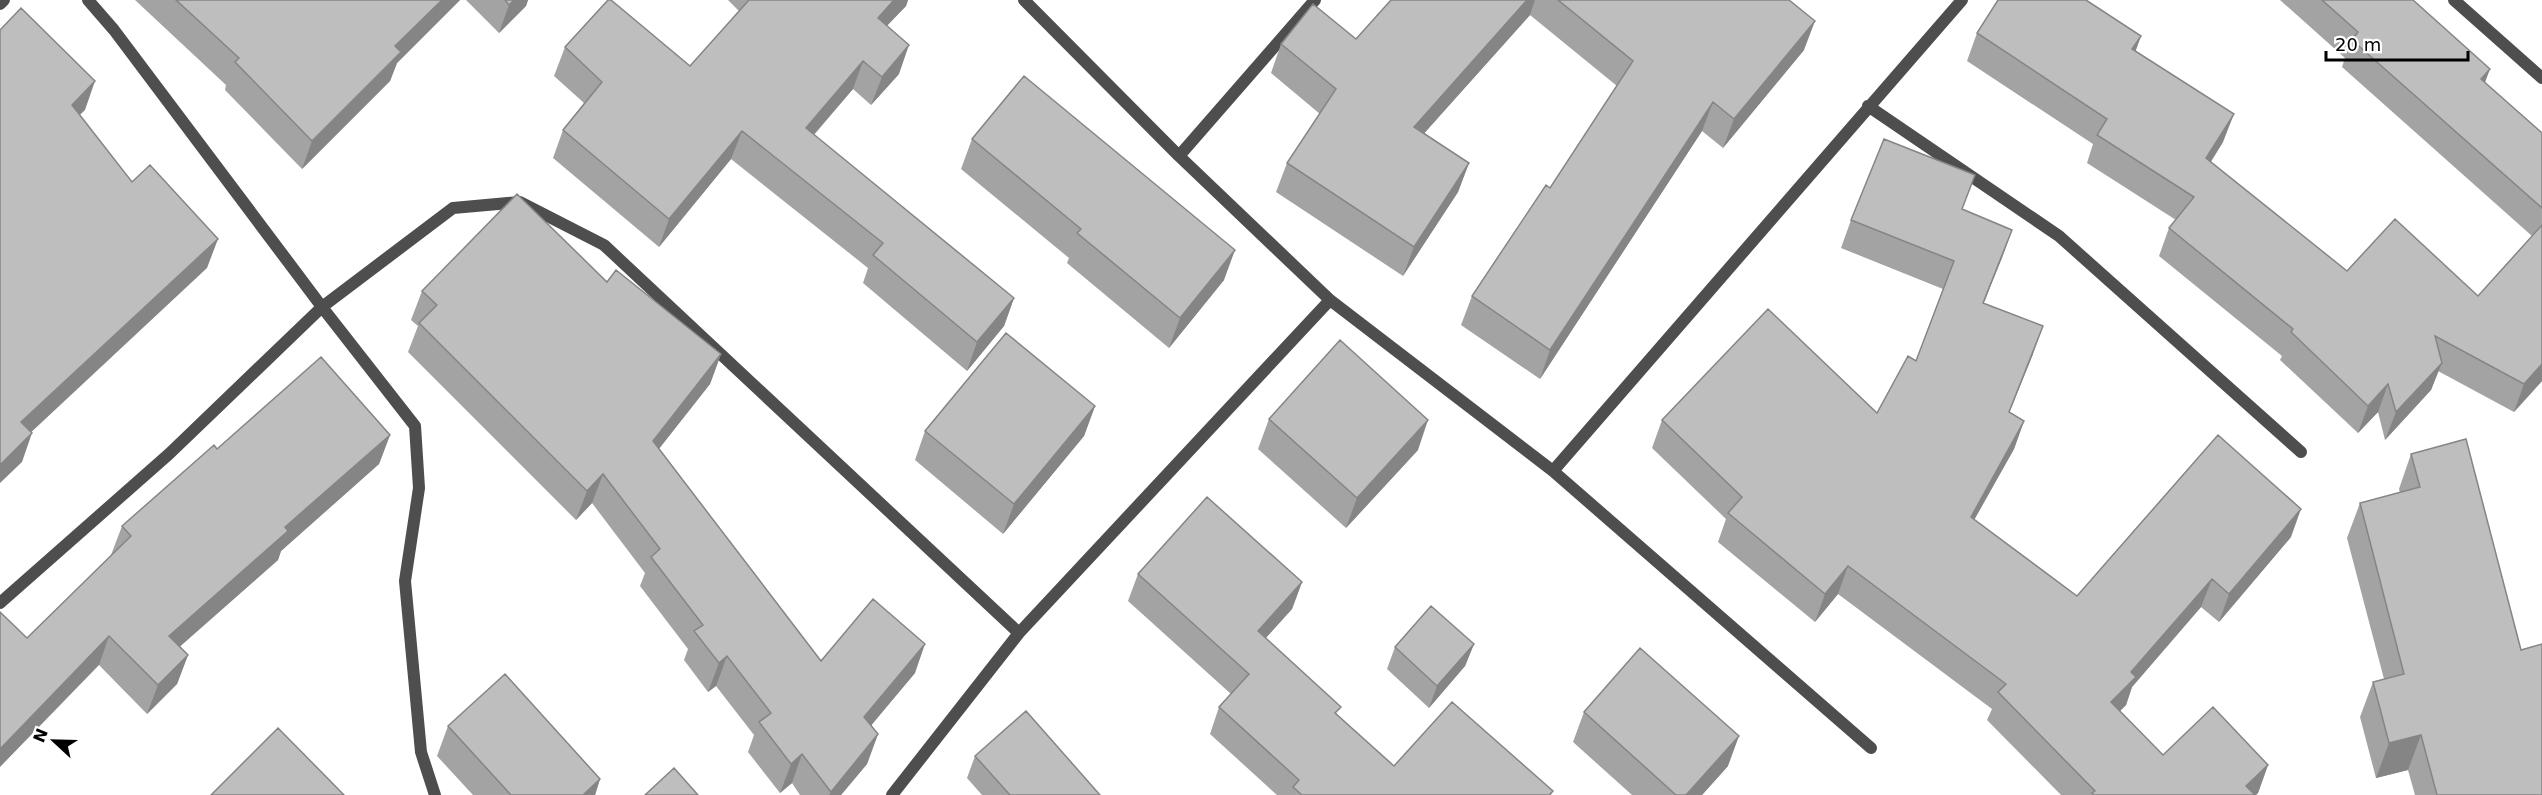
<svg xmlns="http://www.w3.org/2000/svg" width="2542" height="795" viewBox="0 0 2542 795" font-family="'DejaVu Sans',sans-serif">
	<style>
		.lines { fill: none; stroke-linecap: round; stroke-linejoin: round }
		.street { stroke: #4e4e4e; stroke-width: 12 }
		.wall { fill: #a3a3a3 }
		.shaded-wall { fill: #858585 }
		.building { fill: #bebebe; stroke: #858585; stroke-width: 1.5 }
	</style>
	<rect width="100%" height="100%" fill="#fff"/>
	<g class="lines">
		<path class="street" d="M 88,0 L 114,30 L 322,307 L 415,426 L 419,488 L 405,581 L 421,752 L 435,795
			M 1024,0 L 1179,156 L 1330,300 L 1553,471 L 1871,748
			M 2454,0 L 2542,78
			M 0,4 L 4,0
			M 1868,106 L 2059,236 L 2301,452
			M 1179,156 L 1315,0
			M 1553,471 L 1962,0
			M 0,603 L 169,454 L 322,307 L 453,208 L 520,202 L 604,245 L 1019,633
			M 892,795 L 1019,633 L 1330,300"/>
	</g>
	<path class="wall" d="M 135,0 L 460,0 L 397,63 L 390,81 L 302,169 L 225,90 L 226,85 Z
		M 466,0 L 528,0 L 526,6 L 499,33 Z
		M 728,0 L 908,0 L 906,6 L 887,26 L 899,74 L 871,105 L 853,89 L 814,135 L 1014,298 L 1004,326 L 967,371 L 863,283 L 868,268 L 731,159 L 659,247 L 553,158 L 563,130 L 584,103 L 554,76 L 565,47 L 690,66 L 739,11 Z
		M 1391,0 L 1789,0 L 1804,50 L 1723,148 L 1702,131 L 1540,379 L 1461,325 L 1472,296 L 1550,188 L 1617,86 L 1530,15 L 1424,133 L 1469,163 L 1458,192 L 1403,276 L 1276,192 L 1287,163 L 1320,114 L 1271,73 L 1281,44 L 1356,39 Z
		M 2280,0 L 2413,0 L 2485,83 L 2542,133 L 2542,381 L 2514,412 L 2438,371 L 2431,390 L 2385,440 L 2378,412 L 2358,433 L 2280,360 L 2282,356 L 2159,256 L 2169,228 L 2176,220 L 2087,163 L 2093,144 L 1967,61 L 1977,33 L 2141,36 L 2135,51 L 2223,142 L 2211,162 L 2347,271 L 2478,296 L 2532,236 L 2342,67 L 2345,58 Z
		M 972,139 L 1224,280 L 1169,348 L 1067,263 L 1069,258 L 961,169 Z
		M 1962,209 L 2012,230 L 1984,303 L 2033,354 L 2009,413 L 2024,421 L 2014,449 L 1974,520 L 2077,596 L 2291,537 L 2219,622 L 2201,607 L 2132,687 L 2126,705 L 2120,711 L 2163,755 L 2268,765 L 2258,793 L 2256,795 L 2061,795 L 1987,720 L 1992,709 L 1838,594 L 1815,622 L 1718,542 L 1726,519 L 1652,448 L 1662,420 L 1877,413 L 1916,361 L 1943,289 L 1841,248 L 1851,220 Z
		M 607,282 L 721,354 L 710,384 L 659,449 L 821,661 L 915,673 L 871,725 L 878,734 L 867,764 L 841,795 L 800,795 L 792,783 L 780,793 L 748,752 L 754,735 L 716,686 L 708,692 L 684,660 L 688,649 L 640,586 L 645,573 L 592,503 L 576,520 L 408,352 L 418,326 L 411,320 L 422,291 Z
		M 1095,406 L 1084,436 L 1003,534 L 915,460 L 925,431 Z
		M 1269,419 L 1418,450 L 1346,528 L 1258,449 Z
		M 390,435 L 379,464 L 281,551 L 278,560 L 180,646 L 188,655 L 177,684 L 147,714 L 99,665 L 27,638 L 112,555 L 111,555 L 122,526 L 217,449 Z
		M 2411,454 L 2542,795 L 2415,795 L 2408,770 L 2376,778 L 2360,717 L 2373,682 L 2384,679 L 2347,538 L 2360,503 L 2400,493 L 2399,489 Z
		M 1138,574 L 1302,582 L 1292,609 L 1265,638 L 1338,715 L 1394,766 L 1553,791 L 1551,795 L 1277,795 L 1210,734 L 1219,707 L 1231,694 L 1128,601 Z
		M 1474,644 L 1465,666 L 1429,708 L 1387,669 L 1395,647 Z
		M 1584,712 L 1728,766 L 1702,795 L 1632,795 L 1573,742 Z
		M 448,726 L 600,779 L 595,795 L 473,795 L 437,756 Z
		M 975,756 L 1100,795 L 982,795 L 967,778 Z"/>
	<path class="shaded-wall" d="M 442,0 L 460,0 L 397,63 L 390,81 L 302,169 L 312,141 L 395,46 Z
		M 514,0 L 528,0 L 526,6 L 499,33 L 509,5 Z
		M 894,0 L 908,0 L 906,6 L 867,46 L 878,18 Z
		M 1527,0 L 1535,0 L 1530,15 L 1404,156 L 1414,127 Z
		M 1815,21 L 1804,50 L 1723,148 L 1734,119 Z
		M 2141,36 L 2131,64 L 2132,49 Z
		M 909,45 L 899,74 L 871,105 L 882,77 Z
		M 863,61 L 853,89 L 795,156 L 806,128 Z
		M 2490,69 L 2480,96 L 2481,79 Z
		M 95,81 L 85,110 L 61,133 L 72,105 Z
		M 1713,102 L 1702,131 L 1540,379 L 1550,350 Z
		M 2234,114 L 2223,142 L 2195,186 L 2206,158 Z
		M 742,131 L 731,159 L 659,247 L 669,219 Z
		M 1469,163 L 1458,192 L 1403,276 L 1414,247 Z
		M 2012,230 L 2002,258 L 1972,331 L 1983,303 Z
		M 218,239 L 207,268 L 11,451 L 21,422 Z
		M 1235,250 L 1224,280 L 1169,348 L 1180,318 Z
		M 1014,298 L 1004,326 L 967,371 L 977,342 Z
		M 2043,326 L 2033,354 L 1998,440 L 2009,412 Z
		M 721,354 L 710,384 L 642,470 L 653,441 Z
		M 2442,363 L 2431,390 L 2385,440 L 2396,412 Z
		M 2542,364 L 2542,381 L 2514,412 L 2524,384 Z
		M 2388,384 L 2378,412 L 2358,433 L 2368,406 Z
		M 1095,406 L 1084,436 L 1003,534 L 1014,504 Z
		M 1428,420 L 1418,450 L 1346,528 L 1357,498 Z
		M 2024,421 L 2014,449 L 1960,545 L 1971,517 Z
		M 32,433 L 22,462 L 0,483 L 0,465 Z
		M 390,435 L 379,464 L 281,551 L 278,560 L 159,665 L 169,636 L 285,527 Z
		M 603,474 L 592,503 L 576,520 L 587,491 Z
		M 2301,509 L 2291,537 L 2219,622 L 2229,594 Z
		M 1848,566 L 1838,594 L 1815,622 L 1825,594 Z
		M 2212,579 L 2201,607 L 2132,687 L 2126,705 L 2101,730 L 2111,702 L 2131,672 Z
		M 1302,582 L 1292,609 L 1248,658 L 1258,631 Z
		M 109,636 L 99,665 L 0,767 L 0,749 Z
		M 925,644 L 915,673 L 854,746 L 864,717 Z
		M 1474,644 L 1465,666 L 1429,708 L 1437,686 Z
		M 188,655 L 177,684 L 147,714 L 158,685 Z
		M 727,656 L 716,686 L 708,692 L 719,663 Z
		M 878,734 L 867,764 L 841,795 L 829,795 L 831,792 Z
		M 2421,735 L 2408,770 L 2376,778 L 2389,743 Z
		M 1739,736 L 1728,766 L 1702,795 L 1686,795 Z
		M 802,754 L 792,783 L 780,793 L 791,764 Z
		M 2268,765 L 2258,793 L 2256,795 L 2243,795 L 2246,786 Z
		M 600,779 L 595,795 L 583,795 Z"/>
	<path class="building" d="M 176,0 L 442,0 L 395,46 L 401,52 L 312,141 L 235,62 L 239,58 Z
		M 505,0 L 514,0 L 509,5 Z
		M 608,0 L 611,0 L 690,66 L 749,0 L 894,0 L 878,18 L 909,45 L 882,77 L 863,61 L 806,128 L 1014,298 L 977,342 L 873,255 L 883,243 L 742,131 L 669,219 L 563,130 L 602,82 L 565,47 Z
		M 1391,0 L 1527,0 L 1414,127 L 1469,163 L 1414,247 L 1287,163 L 1336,89 L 1281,44 L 1313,4 L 1356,39 Z
		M 1558,0 L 1789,0 L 1815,21 L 1734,119 L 1713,102 L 1550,350 L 1472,296 L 1546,185 L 1550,188 L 1633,61 Z
		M 1998,0 L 2086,0 L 2141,36 L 2132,49 L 2234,114 L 2206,158 L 2347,271 L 2395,219 L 2478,296 L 2542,225 L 2542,364 L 2524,384 L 2435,336 L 2442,363 L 2396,412 L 2388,384 L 2368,406 L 2291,332 L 2293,329 L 2169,228 L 2194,197 L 2097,135 L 2107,119 L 1977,33 Z
		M 2322,0 L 2413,0 L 2490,69 L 2481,79 L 2542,133 L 2542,208 L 2352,40 L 2358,32 Z
		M 21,8 L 95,81 L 72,105 L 132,182 L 150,165 L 218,239 L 21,422 L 32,433 L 0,465 L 0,30 Z
		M 1024,76 L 1235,250 L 1180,318 L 1077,233 L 1081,229 L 972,139 Z
		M 1884,139 L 1975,175 L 1962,209 L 2012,230 L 1983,303 L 2043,326 L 2009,412 L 2024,421 L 1971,517 L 2077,596 L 2218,435 L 2301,509 L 2229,594 L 2212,579 L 2131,672 L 2136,677 L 2111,702 L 2163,755 L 2213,707 L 2268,765 L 2246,786 L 2255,795 L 2094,795 L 2092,793 L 2095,791 L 1998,692 L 2006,684 L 1848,566 L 1825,594 L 1728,513 L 1742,497 L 1662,420 L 1768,309 L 1877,413 L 1908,356 L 1916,361 L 1954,261 L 1851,220 Z
		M 517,194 L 607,282 L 616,270 L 721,354 L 653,441 L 821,661 L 873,599 L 925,644 L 864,717 L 878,734 L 831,792 L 802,754 L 791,764 L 759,722 L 771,713 L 727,656 L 719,663 L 694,631 L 703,625 L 651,557 L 660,549 L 603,474 L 587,491 L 419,323 L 437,305 L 422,291 Z
		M 1006,333 L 1095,406 L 1014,504 L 925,431 Z
		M 1340,340 L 1428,420 L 1357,498 L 1269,419 Z
		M 321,357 L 390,435 L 285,527 L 288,531 L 169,636 L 188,655 L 158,685 L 109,636 L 0,749 L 0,612 L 27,638 L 131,536 L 122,526 L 214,445 L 217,449 Z
		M 2466,439 L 2521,650 L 2542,644 L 2542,795 L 2437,795 L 2421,735 L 2389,743 L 2373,682 L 2404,674 L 2360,503 L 2420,487 L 2411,454 Z
		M 1207,497 L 1302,582 L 1258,631 L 1341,707 L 1335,713 L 1394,766 L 1452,702 L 1553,791 L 1549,795 L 1302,795 L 1293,787 L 1299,780 L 1219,707 L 1249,674 L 1138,574 Z
		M 1431,606 L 1474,644 L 1437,686 L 1395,647 Z
		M 1640,648 L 1739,736 L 1686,795 L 1676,795 L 1584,712 Z
		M 505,674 L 600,779 L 583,795 L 511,795 L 448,726 Z
		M 1026,711 L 1100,795 L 1010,795 L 975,756 Z
		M 278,728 L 344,795 L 211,795 Z
		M 674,768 L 698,795 L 645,795 Z"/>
	<g transform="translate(54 741) rotate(292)" stroke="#ffffff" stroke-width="4.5" paint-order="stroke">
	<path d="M0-4.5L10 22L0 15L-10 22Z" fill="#000000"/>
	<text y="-9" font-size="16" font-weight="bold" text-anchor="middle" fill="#000000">N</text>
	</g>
	<path d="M2326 51v9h142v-9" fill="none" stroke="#000000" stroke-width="3"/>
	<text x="2335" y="51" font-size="18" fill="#000000" stroke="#ffffff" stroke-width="4.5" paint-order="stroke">20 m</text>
</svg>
